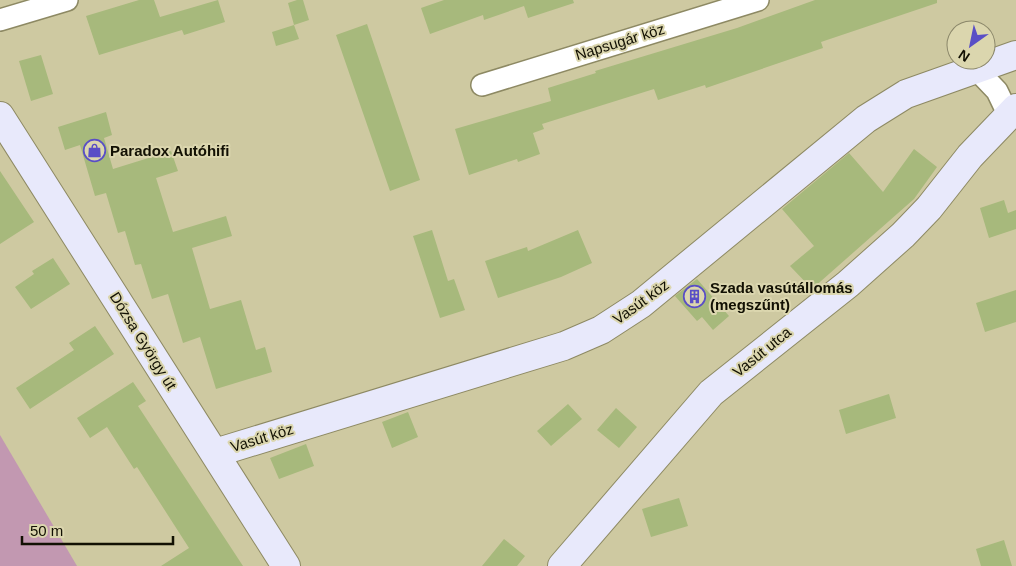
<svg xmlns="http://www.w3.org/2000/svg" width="1016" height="566" viewBox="0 0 1016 566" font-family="Arial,sans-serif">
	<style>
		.green { fill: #c298b1 }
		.building { fill: #a7b97c }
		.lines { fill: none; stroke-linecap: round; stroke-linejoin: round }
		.street-casing { stroke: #8d8963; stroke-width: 24 }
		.secondary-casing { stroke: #8d8963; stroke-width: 30 }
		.street { stroke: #fff; stroke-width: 21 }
		.secondary { stroke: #e8e9fb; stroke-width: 28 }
		.labels { text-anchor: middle; stroke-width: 4; stroke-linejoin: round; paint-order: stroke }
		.street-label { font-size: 15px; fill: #121003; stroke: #dbd6ae }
		.poi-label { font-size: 15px; font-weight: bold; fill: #121003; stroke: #dbd6ae; text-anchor: start }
	</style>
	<rect width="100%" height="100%" fill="#cec9a1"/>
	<path class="green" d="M 0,435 L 77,566 L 0,566 Z"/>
	<path class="building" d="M 139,0 L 154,0 L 160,17 L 218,0 L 225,22 L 184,35 L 182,30 L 99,55 L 86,16 Z
		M 297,0 L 303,0 L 309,20 L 294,25 L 288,3 Z
		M 444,0 L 573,0 L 574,3 L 528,18 L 524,6 L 484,20 L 483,15 L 430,34 L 421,8 Z
		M 815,0 L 937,0 L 937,3 L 821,42 L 823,48 L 706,88 L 705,85 L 658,100 L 654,89 L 542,124 L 544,129 L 533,133 L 540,154 L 518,162 L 517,159 L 469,175 L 455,129 L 551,101 L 548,88 L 596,73 L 595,71 L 737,28 Z
		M 367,24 L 420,180 L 390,191 L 336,35 Z
		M 294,25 L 299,39 L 276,46 L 272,32 Z
		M 41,55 L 53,94 L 31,101 L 19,61 Z
		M 106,112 L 112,135 L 104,138 L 113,169 L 171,151 L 178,171 L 156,178 L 173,232 L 226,216 L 232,236 L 192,248 L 210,309 L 241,300 L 256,350 L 265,347 L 272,372 L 216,389 L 200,337 L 183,343 L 168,294 L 152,299 L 141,264 L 135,265 L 125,231 L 118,233 L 106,193 L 95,196 L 80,145 L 65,150 L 58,127 Z
		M 914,149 L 937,167 L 914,199 L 812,289 L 790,266 L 814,246 L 782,209 L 849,153 L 883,192 Z
		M 0,171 L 34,222 L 0,244 Z
		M 1004,200 L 1008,213 L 1016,210 L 1016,229 L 989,238 L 980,208 Z
		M 432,230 L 448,281 L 454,279 L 465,310 L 440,318 L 413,236 Z
		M 578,230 L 592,263 L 561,277 L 498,298 L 485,261 L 527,247 L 528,251 Z
		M 53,258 L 70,284 L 31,309 L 15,287 L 34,274 L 32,271 Z
		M 697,279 L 729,316 L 713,330 L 702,317 L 697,321 L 675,296 Z
		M 1016,290 L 1016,322 L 985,332 L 976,303 Z
		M 95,326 L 114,354 L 30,409 L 16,388 L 74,350 L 69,343 Z
		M 133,382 L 146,401 L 138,406 L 243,566 L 161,566 L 189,548 L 137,467 L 134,469 L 107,427 L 90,438 L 77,418 Z
		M 889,394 L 896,418 L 846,434 L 839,410 Z
		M 568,404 L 582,419 L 551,446 L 537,431 Z
		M 616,408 L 637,427 L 619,448 L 597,430 Z
		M 408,412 L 418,437 L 392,448 L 382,422 Z
		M 306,444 L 314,466 L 279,479 L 270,458 Z
		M 679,498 L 688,526 L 651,537 L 642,509 Z
		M 504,539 L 525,556 L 517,566 L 482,566 Z
		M 1004,540 L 1012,566 L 981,566 L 976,549 Z"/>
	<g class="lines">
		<defs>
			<path id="street" d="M 0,20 L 67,0
				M 976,69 L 997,91 L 1009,116
				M 482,85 L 758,0"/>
			<path id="secondary" d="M 0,116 L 286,566
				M 215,453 L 564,346 L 601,330 L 641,304 L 866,119 L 906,94 L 1016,55
				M 562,566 L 711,393 L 848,284 L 903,235 L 929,208 L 970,156 L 1016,108"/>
		</defs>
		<use href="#street" class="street-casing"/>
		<use href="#secondary" class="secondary-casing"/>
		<use href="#street" class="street"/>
		<use href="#secondary" class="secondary"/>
	</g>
	<defs>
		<symbol id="shop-ring" viewBox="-11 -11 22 22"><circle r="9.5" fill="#dbd6ae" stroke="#594ec6" stroke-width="1.5"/><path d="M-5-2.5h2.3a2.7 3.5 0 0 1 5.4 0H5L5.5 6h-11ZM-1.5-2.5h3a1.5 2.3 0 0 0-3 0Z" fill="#594ec6"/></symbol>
		<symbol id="building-ring" viewBox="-11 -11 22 22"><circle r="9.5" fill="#dbd6ae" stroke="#594ec6" stroke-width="1.5"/><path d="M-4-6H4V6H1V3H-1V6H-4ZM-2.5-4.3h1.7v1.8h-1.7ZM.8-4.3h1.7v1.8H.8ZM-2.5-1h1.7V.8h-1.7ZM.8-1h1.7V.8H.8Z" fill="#594ec6"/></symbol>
	</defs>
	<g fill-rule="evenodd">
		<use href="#shop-ring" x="82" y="138" width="25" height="25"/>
		<use href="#building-ring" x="682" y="284" width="25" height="25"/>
	</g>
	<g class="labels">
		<g class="street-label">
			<text transform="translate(620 42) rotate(-17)" y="5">Napsugár köz</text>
			<text transform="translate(641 302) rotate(-36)" y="5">Vasút köz</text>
			<text transform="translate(143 341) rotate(58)" y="5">Dózsa György út</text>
			<text transform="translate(762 352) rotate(-39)" y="5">Vasút utca</text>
			<text transform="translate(262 438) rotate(-17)" y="5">Vasút köz</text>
		</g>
		<g class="poi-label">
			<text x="110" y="156">Paradox Autóhifi</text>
			<text x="710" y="293">Szada vasútállomás<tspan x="710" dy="17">(megszűnt)</tspan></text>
		</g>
	</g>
	<g transform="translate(971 45) rotate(213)"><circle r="24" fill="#dbd6ae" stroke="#8b876a"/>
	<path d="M0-4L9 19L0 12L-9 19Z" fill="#594ec6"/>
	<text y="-8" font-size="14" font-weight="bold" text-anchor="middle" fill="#121003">N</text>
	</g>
	<path d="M22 536v8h151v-8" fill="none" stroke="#121003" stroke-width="2.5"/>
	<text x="30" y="536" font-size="15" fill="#121003" stroke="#dbd6ae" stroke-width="4" paint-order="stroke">50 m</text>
</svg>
